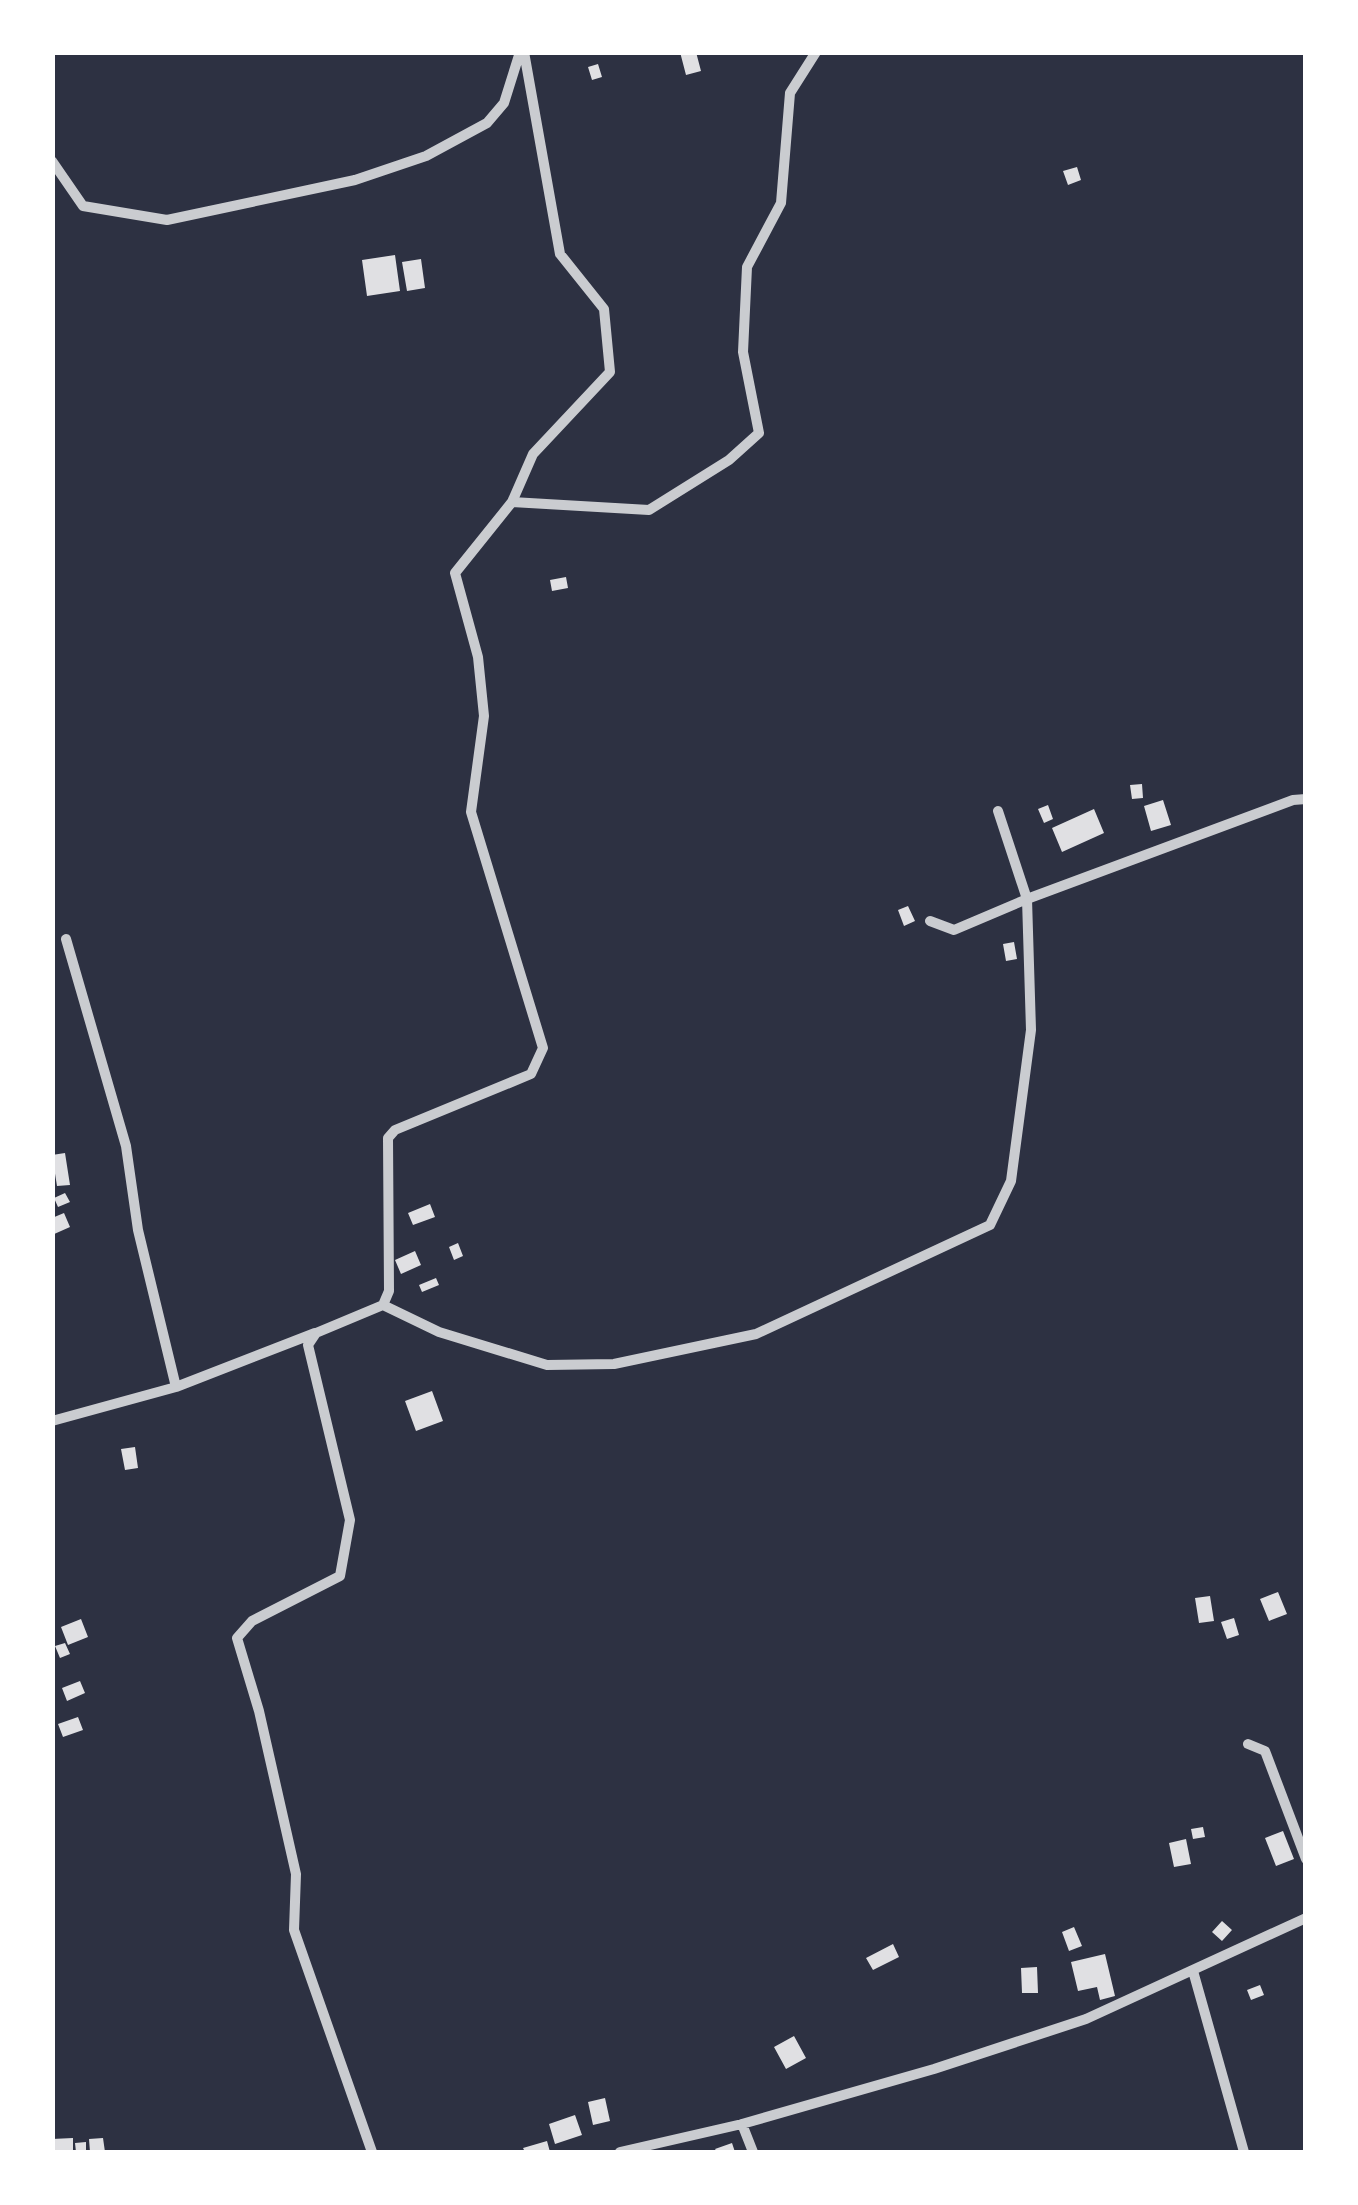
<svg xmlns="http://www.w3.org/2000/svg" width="1358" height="2205" viewBox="0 0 1358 2205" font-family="'IBM Plex Sans',sans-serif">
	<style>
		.building { fill: #e0e0e3 }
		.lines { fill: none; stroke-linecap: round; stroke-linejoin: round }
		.minor { stroke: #caccd0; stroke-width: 10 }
	</style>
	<rect width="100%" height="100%" fill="#2d3142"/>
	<path class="building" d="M 680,52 L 696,52 L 701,71 L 686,75 Z
		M 598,64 L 602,77 L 592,80 L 588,67 Z
		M 1077,167 L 1081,180 L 1068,185 L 1063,171 Z
		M 395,255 L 400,291 L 367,296 L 362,260 Z
		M 421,259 L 425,288 L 407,291 L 402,262 Z
		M 566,577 L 568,588 L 552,591 L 550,580 Z
		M 1142,784 L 1143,798 L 1132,799 L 1130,785 Z
		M 1163,800 L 1171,825 L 1151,831 L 1144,806 Z
		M 1048,805 L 1053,819 L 1044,823 L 1038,809 Z
		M 1094,809 L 1104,833 L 1062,852 L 1052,828 Z
		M 908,906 L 915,921 L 904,926 L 898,910 Z
		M 1014,942 L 1017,959 L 1006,961 L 1003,944 Z
		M 65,1153 L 70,1185 L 57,1186 L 52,1155 Z
		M 65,1193 L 70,1202 L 58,1207 L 54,1198 Z
		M 430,1204 L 435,1217 L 413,1225 L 408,1213 Z
		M 64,1213 L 70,1227 L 52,1235 L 52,1218 Z
		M 458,1243 L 463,1256 L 454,1260 L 449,1247 Z
		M 415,1251 L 421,1265 L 401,1274 L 395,1260 Z
		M 436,1278 L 439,1285 L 422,1292 L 419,1285 Z
		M 432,1391 L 443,1421 L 416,1431 L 405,1401 Z
		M 135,1447 L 138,1468 L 125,1470 L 121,1449 Z
		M 1278,1592 L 1287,1614 L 1269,1621 L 1260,1599 Z
		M 1210,1596 L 1214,1621 L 1199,1623 L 1195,1598 Z
		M 1234,1618 L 1239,1635 L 1227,1639 L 1221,1622 Z
		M 81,1619 L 88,1637 L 68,1645 L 61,1627 Z
		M 65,1643 L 70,1654 L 60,1658 L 55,1646 Z
		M 80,1681 L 85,1693 L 67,1701 L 62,1688 Z
		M 78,1717 L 83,1730 L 63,1737 L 58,1724 Z
		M 1203,1827 L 1205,1837 L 1193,1839 L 1191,1829 Z
		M 1283,1831 L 1294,1859 L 1276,1866 L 1265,1838 Z
		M 1186,1839 L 1191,1864 L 1174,1867 L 1169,1843 Z
		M 1222,1921 L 1232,1930 L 1222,1941 L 1212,1932 Z
		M 1074,1927 L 1082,1946 L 1069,1951 L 1062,1932 Z
		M 893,1944 L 899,1957 L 873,1970 L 866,1958 Z
		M 1105,1954 L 1115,1996 L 1100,2000 L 1097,1987 L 1078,1991 L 1071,1962 Z
		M 1037,1967 L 1038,1993 L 1022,1993 L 1021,1968 Z
		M 1260,1985 L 1264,1995 L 1251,2000 L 1247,1990 Z
		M 794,2036 L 806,2058 L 786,2069 L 774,2047 Z
		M 605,2098 L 610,2121 L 593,2125 L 588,2102 Z
		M 575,2115 L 582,2135 L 555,2144 L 549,2124 Z
		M 73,2138 L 73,2152 L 52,2152 L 52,2139 Z
		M 103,2138 L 105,2152 L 90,2152 L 89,2139 Z
		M 547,2141 L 550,2152 L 525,2152 L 523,2148 Z
		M 86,2142 L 86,2152 L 76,2152 L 75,2143 Z
		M 732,2143 L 735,2152 L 717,2152 L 715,2149 Z"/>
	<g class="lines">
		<path class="minor" d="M 52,161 L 83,206 L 167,220 L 355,180 L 426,156 L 487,123 L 504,103 L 520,52
			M 512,502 L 533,454 L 610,372 L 604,309 L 560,254 L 524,52
			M 930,921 L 954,930 L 1027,899 L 1293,800 L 1306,799
			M 66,939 L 126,1146 L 138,1230 L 176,1387
			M 383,1305 L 439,1332 L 547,1365 L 614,1364 L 756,1334 L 990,1225 L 1011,1181 L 1031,1030 L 1027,899 L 998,811
			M 52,1421 L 176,1387 L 315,1333
			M 1248,1744 L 1265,1751 L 1306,1859
			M 1193,1971 L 1244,2152
			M 742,2124 L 753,2152
			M 372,2152 L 294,1930 L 296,1874 L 259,1711 L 237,1638 L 252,1621 L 340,1576 L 350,1520 L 308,1345 L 316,1333 L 383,1305 L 389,1291 L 388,1138 L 395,1130 L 531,1074 L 543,1048 L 471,812 L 484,716 L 478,657 L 455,573 L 512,502 L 649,510 L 729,460 L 759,433 L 743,352 L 747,267 L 781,203 L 790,93 L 816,52
			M 620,2152 L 742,2124 L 934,2069 L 1086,2019 L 1306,1918"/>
	</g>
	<rect width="1358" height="2205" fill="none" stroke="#ffffff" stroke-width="110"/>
</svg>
